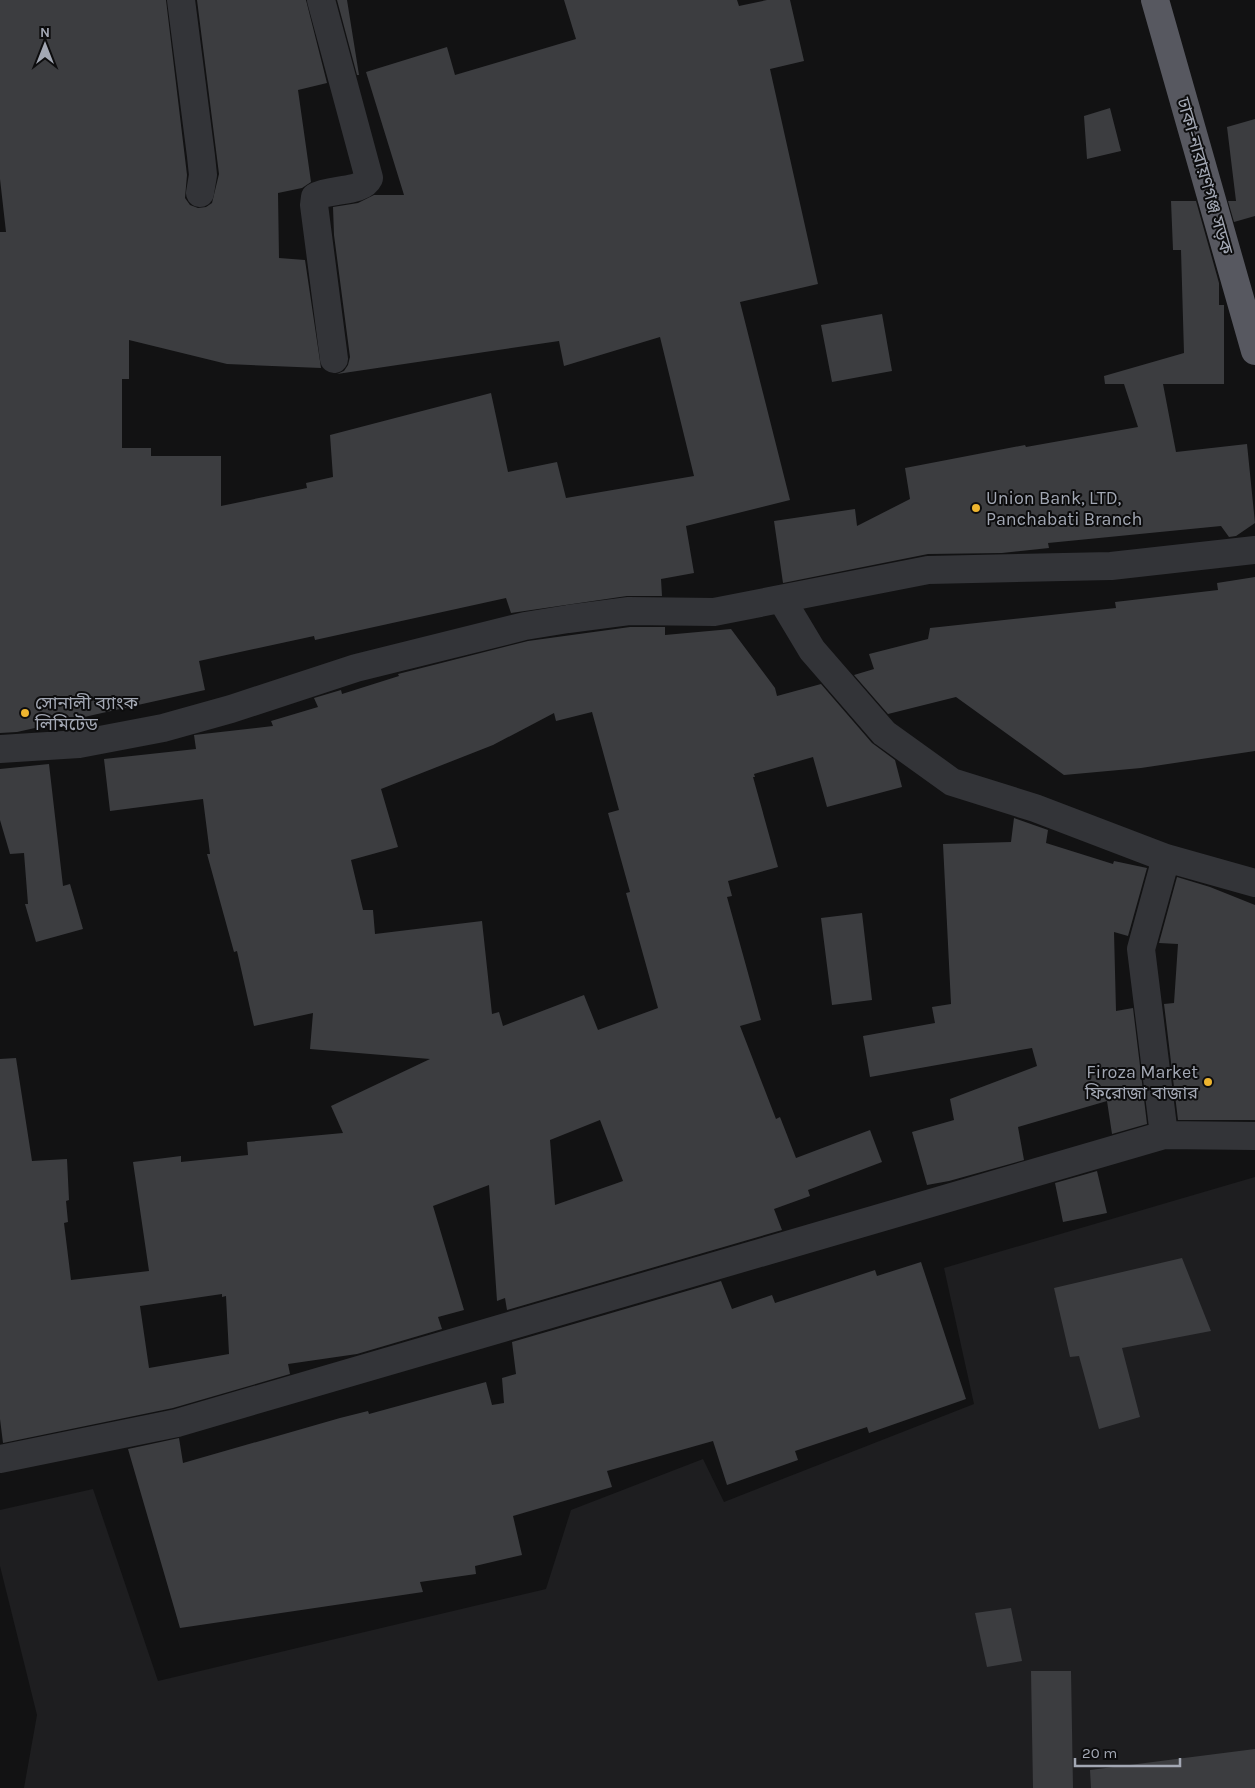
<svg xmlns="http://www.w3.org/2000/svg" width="1255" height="1788" viewBox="0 0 1255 1788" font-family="Karla,'Noto Sans Bengali',sans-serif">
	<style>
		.built { fill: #1e1e20 }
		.building { fill: #3c3d40; fill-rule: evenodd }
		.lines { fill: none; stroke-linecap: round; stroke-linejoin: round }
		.minor { stroke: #333438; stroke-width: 28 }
		.trunk { stroke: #575860; stroke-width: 28 }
		.poi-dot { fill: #eeb52f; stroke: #0d0d0e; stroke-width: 2 }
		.labels { text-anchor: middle; stroke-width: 4; stroke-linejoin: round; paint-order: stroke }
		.street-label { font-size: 18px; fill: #a3a8b4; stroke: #0d0d0e }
		.poi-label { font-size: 18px; fill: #a3a8b4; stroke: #0d0d0e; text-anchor: start }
	</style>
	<rect width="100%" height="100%" fill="#121213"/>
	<path class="built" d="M 1255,1177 L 1255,1788 L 24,1788 L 37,1715 L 0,1566 L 0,1510 L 93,1489 L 158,1681 L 546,1589 L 571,1510 L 703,1459 L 724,1502 L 974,1404 L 944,1268 Z"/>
	<path class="building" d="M 0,0 L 166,0 L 187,175 L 185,198 L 190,205 L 198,208 L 206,207 L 212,203 L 219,174 L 197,0 L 306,0 L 327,83 L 298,90 L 311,182 L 302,188 L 278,193 L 279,258 L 305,260 L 321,368 L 227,364 L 129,340 L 129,379 L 122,379 L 122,448 L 151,448 L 151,456 L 221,456 L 221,506 L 307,488 L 306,483 L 333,477 L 330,435 L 491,393 L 508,472 L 557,462 L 566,498 L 694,476 L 660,337 L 564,366 L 559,341 L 337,374 L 344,371 L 348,365 L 350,357 L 334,235 L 333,207 L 358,203 L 374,195 L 404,195 L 366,72 L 447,47 L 455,75 L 576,39 L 564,0 L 737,0 L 739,6 L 767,0 L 790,0 L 804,61 L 770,69 L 818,284 L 740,302 L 790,500 L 686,526 L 694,573 L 661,579 L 662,596 L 627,596 L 511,613 L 506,598 L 315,640 L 314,636 L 199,661 L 205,690 L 17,732 L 0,733 L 0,232 L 6,232 L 0,179 Z
		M 337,0 L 347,0 L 359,75 L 357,75 Z
		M 1110,108 L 1121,151 L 1087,159 L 1084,116 Z
		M 1255,119 L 1255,216 L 1234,222 L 1228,201 L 1236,201 L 1227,127 Z
		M 1171,201 L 1196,201 L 1219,283 L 1219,305 L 1224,305 L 1224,384 L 1163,384 L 1176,452 L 1247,444 L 1255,523 L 1236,536 L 1229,537 L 1221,526 L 1048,543 L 1049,548 L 1002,553 L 928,554 L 783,583 L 774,521 L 855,509 L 857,526 L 910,499 L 905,468 L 1025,445 L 1026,447 L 1138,427 L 1124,384 L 1105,384 L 1104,376 L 1184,353 L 1181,250 L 1173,250 Z
		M 882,314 L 892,371 L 832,382 L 821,325 Z
		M 1255,577 L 1255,751 L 1141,768 L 1064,775 L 956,697 L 888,714 L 854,675 L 874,669 L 869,654 L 928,639 L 930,628 L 1116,608 L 1115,602 L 1218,590 L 1217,583 Z
		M 630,627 L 665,627 L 665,635 L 731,629 L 775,688 L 777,696 L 821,684 L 872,743 L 895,760 L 902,787 L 827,807 L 813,757 L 754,774 L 755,777 L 753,777 L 778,867 L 728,881 L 732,896 L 727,897 L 761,1020 L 740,1026 L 776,1119 L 780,1117 L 796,1158 L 870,1130 L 882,1162 L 808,1190 L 810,1196 L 774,1209 L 782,1230 L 507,1310 L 505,1298 L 497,1301 L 489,1185 L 433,1206 L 464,1310 L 438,1317 L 442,1329 L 357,1354 L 288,1364 L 290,1374 L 173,1408 L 3,1443 L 0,1419 L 0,1059 L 16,1058 L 32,1161 L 67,1159 L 69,1200 L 66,1201 L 68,1222 L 64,1223 L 71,1280 L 149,1271 L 133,1162 L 181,1156 L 181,1162 L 248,1155 L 247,1142 L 343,1133 L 331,1106 L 430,1059 L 310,1049 L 313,1013 L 254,1026 L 237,951 L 234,952 L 207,854 L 210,854 L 203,799 L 110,811 L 104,759 L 196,749 L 194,735 L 273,726 L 271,721 L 318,707 L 314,698 L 341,690 L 342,694 L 399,676 L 398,674 L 528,641 ZM 592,712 L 619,810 L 608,813 L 630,892 L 626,893 L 658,1008 L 598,1030 L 584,995 L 503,1026 L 499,1012 L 492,1014 L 482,921 L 375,934 L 373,910 L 363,910 L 351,860 L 398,847 L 381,789 L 493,745 L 554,713 L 556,721 ZM 600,1120 L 623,1181 L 555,1205 L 550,1140 ZM 222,1294 L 222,1297 L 226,1296 L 229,1354 L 149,1368 L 140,1306 Z
		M 49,764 L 63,886 L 70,884 L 83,929 L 36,942 L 25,904 L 28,904 L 24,853 L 10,854 L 0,820 L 0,769 Z
		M 1014,818 L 1048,830 L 1046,843 L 1113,864 L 1114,861 L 1147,868 L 1128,936 L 1114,932 L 1116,1011 L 1133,1008 L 1147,1124 L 1112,1134 L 1107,1101 L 1018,1127 L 1024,1160 L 949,1181 L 927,1185 L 912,1132 L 954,1120 L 950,1099 L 1037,1066 L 1032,1048 L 870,1077 L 863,1036 L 935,1023 L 932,1007 L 951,1004 L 943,844 L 1011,842 Z
		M 1177,877 L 1210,887 L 1255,905 L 1255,1120 L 1178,1120 L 1164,1004 L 1174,1003 L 1178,944 L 1159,943 Z
		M 862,913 L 872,1000 L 832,1005 L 821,918 Z
		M 1097,1171 L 1107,1213 L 1063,1222 L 1055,1183 Z
		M 1182,1258 L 1211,1331 L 1122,1348 L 1140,1417 L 1099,1429 L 1079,1356 L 1070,1357 L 1054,1288 Z
		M 921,1262 L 966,1399 L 869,1433 L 867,1427 L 795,1451 L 798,1460 L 727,1485 L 713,1441 L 607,1471 L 612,1487 L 513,1516 L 522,1555 L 475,1566 L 476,1574 L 420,1582 L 423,1592 L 180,1628 L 128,1449 L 179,1438 L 183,1463 L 340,1418 L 368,1411 L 369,1414 L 486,1382 L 492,1405 L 504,1403 L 502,1378 L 516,1374 L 512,1342 L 721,1281 L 732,1309 L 772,1295 L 775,1303 L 875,1270 L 877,1276 Z
		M 1011,1608 L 1022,1661 L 987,1667 L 975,1613 Z
		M 1031,1671 L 1071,1671 L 1073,1788 L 1033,1788 Z
		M 1255,1749 L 1255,1788 L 1091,1788 L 1090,1770 Z"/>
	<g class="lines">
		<path class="minor" d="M 181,0 L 201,156 L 203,175 L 200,193
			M 321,0 L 369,178 C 362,193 330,188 315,197 L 314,205 L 334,359
			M 782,600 L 812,650 L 884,733 L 952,782 L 1035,808 L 1166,858 L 1255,883
			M 0,749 L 79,744 L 163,728 L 231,709 L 356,668 L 525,626 L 568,619 L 629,611 L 714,612 L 928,570 L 1111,566 L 1255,550
			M 1164,1135 L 1141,949 L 1166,858
			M 0,1459 L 177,1423 L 1164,1135 L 1255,1136"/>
		<path class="trunk" d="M 1155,0 L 1255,351"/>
	</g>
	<g class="poi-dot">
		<circle cx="976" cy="508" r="5"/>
		<circle cx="25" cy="713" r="5"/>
		<circle cx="1208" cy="1082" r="5"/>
	</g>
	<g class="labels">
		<g class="street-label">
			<text transform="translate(1205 176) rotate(74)" y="6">ঢাকা-নারায়ণগঞ্জ সড়ক</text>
		</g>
		<g class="poi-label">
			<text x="986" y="504">Union Bank, LTD,<tspan x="986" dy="21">Panchabati Branch</tspan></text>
			<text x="35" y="709">সোনালী ব্যাংক<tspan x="35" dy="21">লিমিটেড</tspan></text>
			<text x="1198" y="1078" text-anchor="end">Firoza Market<tspan x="1198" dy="21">ফিরোজা বাজার</tspan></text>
		</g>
	</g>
	<g transform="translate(45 45)" stroke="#0d0d0e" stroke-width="4" paint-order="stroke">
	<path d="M0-4L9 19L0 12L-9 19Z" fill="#a3a8b4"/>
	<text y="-8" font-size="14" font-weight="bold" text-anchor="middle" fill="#a3a8b4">N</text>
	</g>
	<path d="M1075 1758v8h105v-8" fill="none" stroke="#a3a8b4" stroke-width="2.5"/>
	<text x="1082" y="1758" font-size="15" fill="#a3a8b4" stroke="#0d0d0e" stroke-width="4" paint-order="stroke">20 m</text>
</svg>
